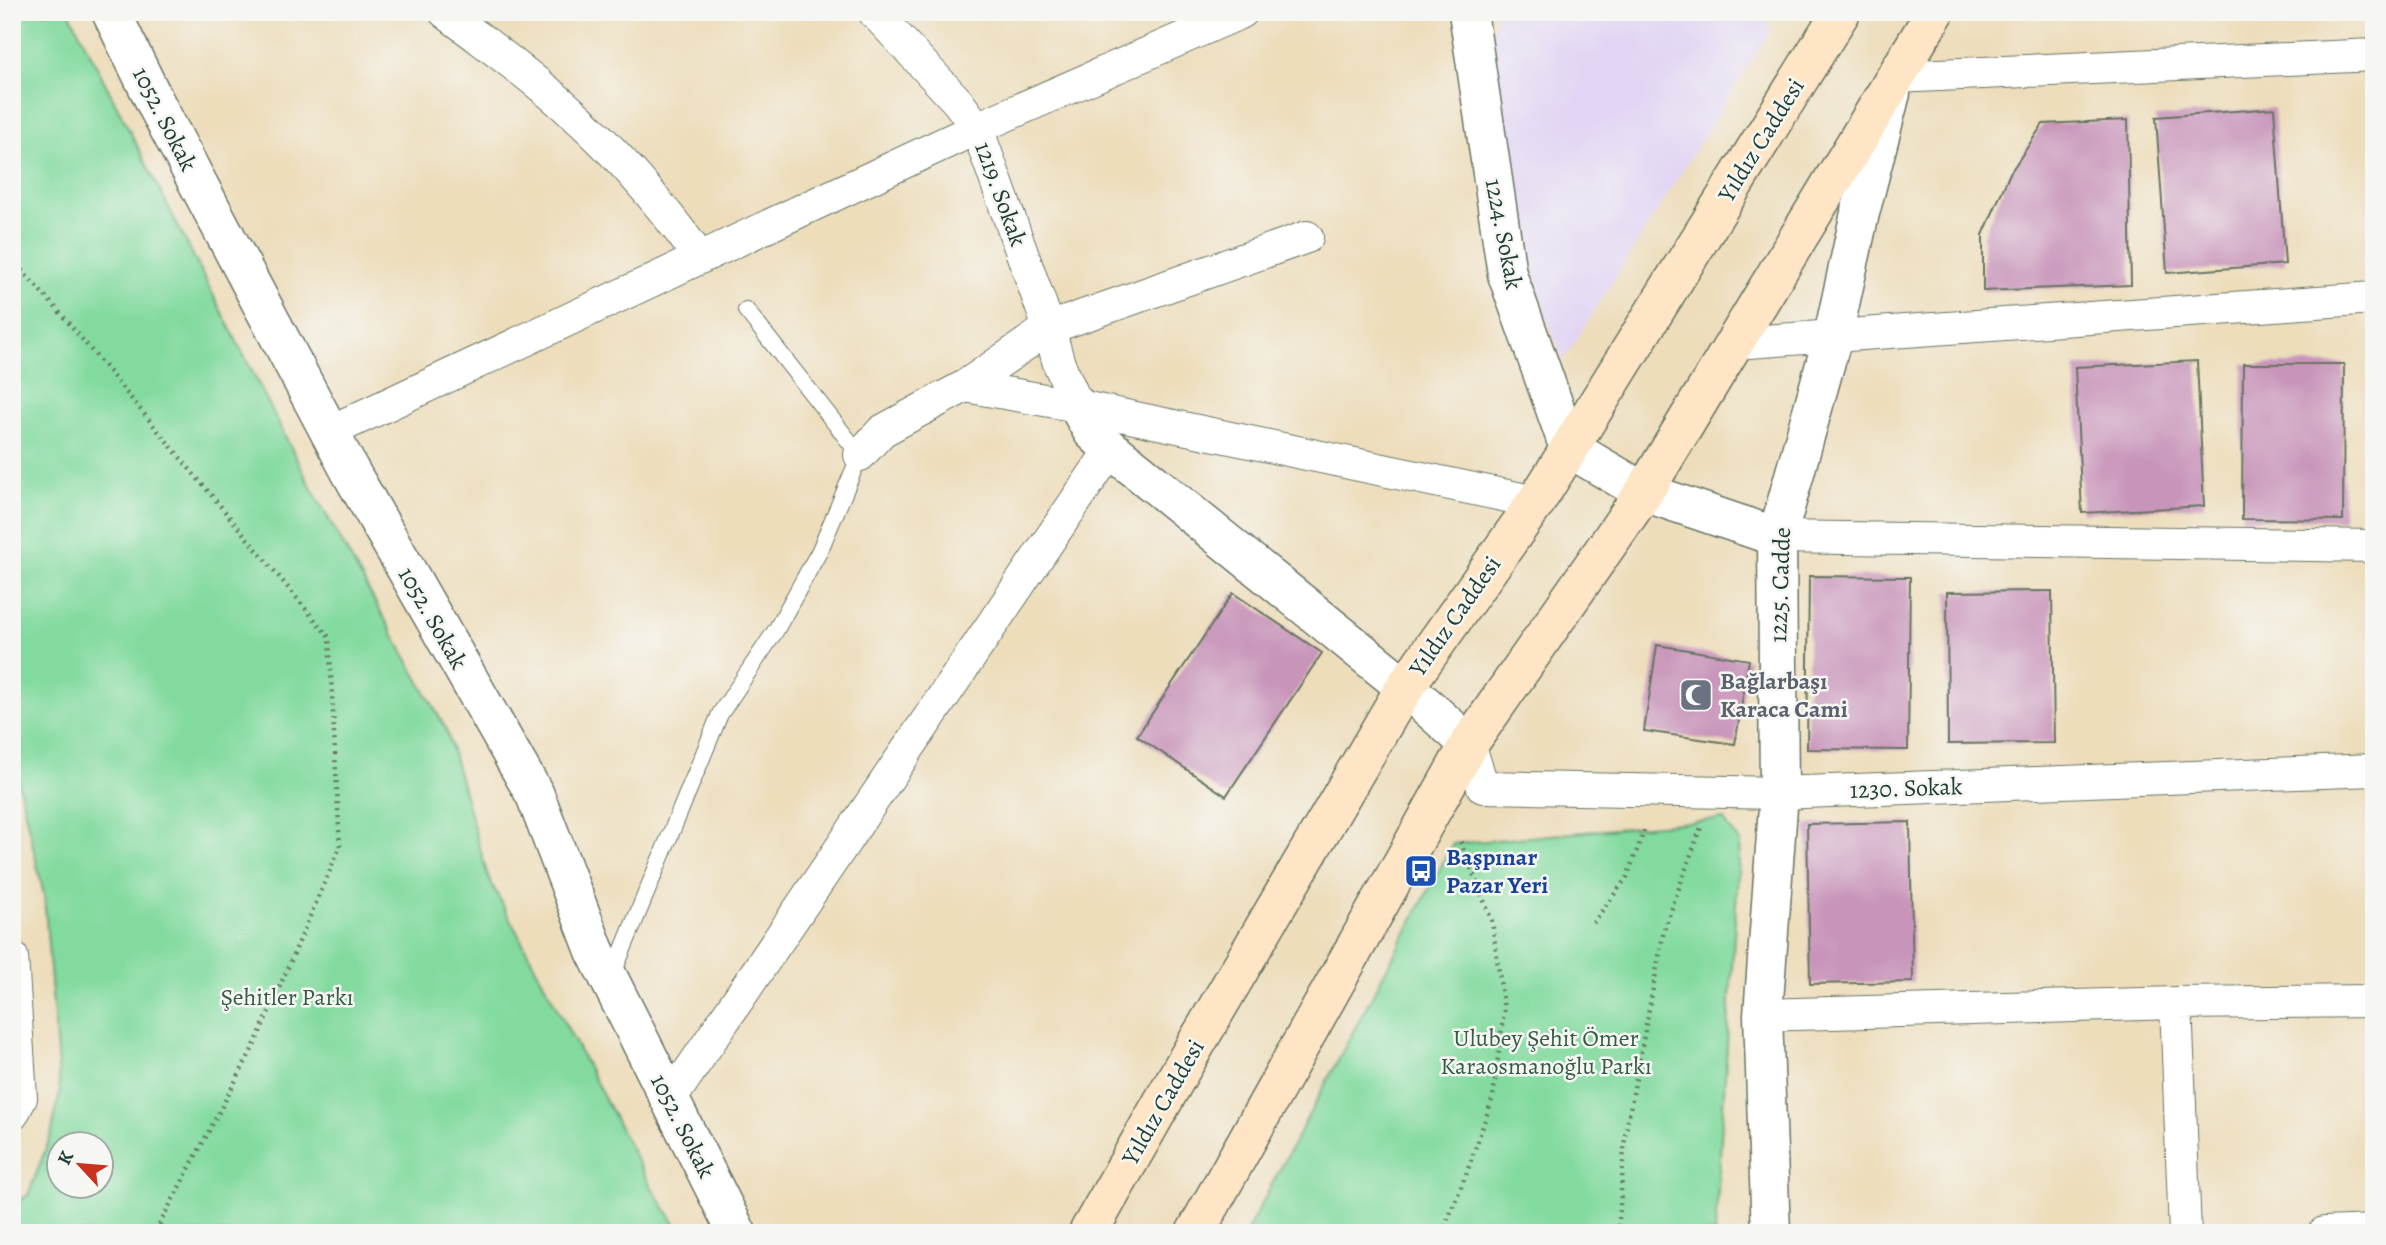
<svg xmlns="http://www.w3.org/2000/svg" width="2386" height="1245" viewBox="0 0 2386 1245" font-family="Alegreya,serif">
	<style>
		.built { fill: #e1d4f4 }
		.green { fill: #82da9f; stroke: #508c6a; stroke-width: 2; fill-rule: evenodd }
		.building { fill: #c894ba }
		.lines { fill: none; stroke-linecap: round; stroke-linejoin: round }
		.service-casing { stroke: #677563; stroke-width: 18 }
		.minor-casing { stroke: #677563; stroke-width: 34 }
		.tertiary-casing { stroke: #677563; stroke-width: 41 }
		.secondary-casing { stroke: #677563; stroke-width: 41 }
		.path { stroke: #677563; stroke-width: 4.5; stroke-dasharray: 2 5; stroke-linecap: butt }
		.service { stroke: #fff; stroke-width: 16 }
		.minor { stroke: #fff; stroke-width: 32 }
		.tertiary { stroke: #fff; stroke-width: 38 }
		.secondary { stroke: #fde5c5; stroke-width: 38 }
		.labels { text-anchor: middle; stroke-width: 5; stroke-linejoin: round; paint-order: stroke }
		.street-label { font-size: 24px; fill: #1f3d34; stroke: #f6f6f2 }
		.worship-label { font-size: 24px; font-weight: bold; fill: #5b616d; stroke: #f6f6f2; text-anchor: start }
		.transit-label { font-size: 24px; font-weight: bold; fill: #164399; stroke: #f6f6f2; text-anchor: start }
		.park-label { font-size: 24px; fill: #335c49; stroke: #f6f6f2 }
	</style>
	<rect width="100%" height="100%" fill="#f6f6f2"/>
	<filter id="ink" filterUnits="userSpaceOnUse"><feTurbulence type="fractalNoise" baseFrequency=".0143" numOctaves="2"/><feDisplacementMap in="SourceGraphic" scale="14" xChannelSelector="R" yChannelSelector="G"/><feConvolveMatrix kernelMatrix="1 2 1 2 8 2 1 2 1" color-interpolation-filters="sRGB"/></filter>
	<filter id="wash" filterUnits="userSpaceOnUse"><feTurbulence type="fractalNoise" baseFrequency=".00686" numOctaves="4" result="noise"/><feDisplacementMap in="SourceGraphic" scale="28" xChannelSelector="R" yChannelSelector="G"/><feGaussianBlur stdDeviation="1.57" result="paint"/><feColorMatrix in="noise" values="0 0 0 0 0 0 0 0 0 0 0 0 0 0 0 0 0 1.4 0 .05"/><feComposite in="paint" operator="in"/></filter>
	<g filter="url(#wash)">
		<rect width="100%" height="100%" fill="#edddbb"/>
		<path class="built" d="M 1496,12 L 1754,12 L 1772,28 L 1563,361 L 1516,237 L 1492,39 Z"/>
		<path class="green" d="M 12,12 L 69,12 L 312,489 L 446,729 L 488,877 L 649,1183 L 681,1233 L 12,1233 L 12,1205 L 28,1195 L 51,1135 L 60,1092 L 44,895 L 12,755 ZM 60,1144 L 102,1144 L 102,1186 L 60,1186 Z
			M 1723,819 L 1740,842 L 1715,1233 L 1246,1233 L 1453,844 Z"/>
		<g id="blocks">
			<path class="building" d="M 2274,108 L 2285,264 L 2167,273 L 2156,117 Z
				M 2128,120 L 2131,285 L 1983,291 L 1983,235 L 2010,173 L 2043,124 Z
				M 2197,361 L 2204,506 L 2082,513 L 2075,367 Z
				M 2243,364 L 2344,364 L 2343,520 L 2242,519 Z
				M 1809,576 L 1910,577 L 1908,750 L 1807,749 Z
				M 2052,591 L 2054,743 L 1948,744 L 1947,592 Z
				M 1233,593 L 1322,653 L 1226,796 L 1137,736 Z
				M 1657,645 L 1749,660 L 1735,744 L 1644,731 Z
				M 1910,822 L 1913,982 L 1810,984 L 1807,824 Z"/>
		</g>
	</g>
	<g filter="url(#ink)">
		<use href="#blocks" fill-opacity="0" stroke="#677563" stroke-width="2"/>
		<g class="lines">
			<defs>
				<path id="service" d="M 612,976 L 720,714 L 776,630 L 820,550 L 860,455 L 746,310"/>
				<path id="minor" d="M 445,12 C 486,44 529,74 568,109 C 618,153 661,204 700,258
					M 874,12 L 958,102 L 977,128 L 1049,328 L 1059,364 L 1078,406
					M 1896,77 L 2374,55
					M 1735,343 L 2374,298
					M 965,386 L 1078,406 L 1536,502
					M 329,432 L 977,128 L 1242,12
					M 860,455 L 882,431 L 965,386 L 1049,328 L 1307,237
					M 1777,537 L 2374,546
					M 1469,744 L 1483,787 L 1779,793 L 2374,770
					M 12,957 L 21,1098 L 12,1115
					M 2176,1003 L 2185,1233
					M 1763,1015 L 2176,1003 L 2374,1001
					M 670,1100 L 1111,449
					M 2324,1233 L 2374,1231"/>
				<path id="tertiary" d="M 111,12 L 158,108 L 350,471 L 535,795 L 595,951 L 737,1233
					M 1468,12 L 1507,274 L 1569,448 L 1644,492 L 1777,537
					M 1078,406 L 1092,431 L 1111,449 L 1405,687 L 1469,744
					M 1771,1233 L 1763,1015 L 1779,793 L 1777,537 L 1833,336 L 1860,213 L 1891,93"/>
				<path id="secondary" d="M 1088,1233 L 1182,1068 L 1405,687 L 1536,502 L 1841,12
					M 1195,1233 L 1469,744 L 1644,492 L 1935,12"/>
			</defs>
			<use href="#service" class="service-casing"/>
			<use href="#minor" class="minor-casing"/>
			<use href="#tertiary" class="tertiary-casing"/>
			<use href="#secondary" class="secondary-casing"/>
			<path class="path" d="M 12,260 L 57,309 L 329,637 L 340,847 L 254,1046 L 155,1233
				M 1593,923 L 1627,877 L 1646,826
				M 1442,1233 L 1466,1175 L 1493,1097 L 1504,1010 L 1492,921 L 1459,838
				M 1618,1233 L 1625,1136 L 1664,930 L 1702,824"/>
			<use href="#service" class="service"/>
			<use href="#minor" class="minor"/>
			<use href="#tertiary" class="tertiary"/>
			<use href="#secondary" class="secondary"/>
		</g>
	</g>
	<defs>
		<symbol id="mosque-square" viewBox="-11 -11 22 22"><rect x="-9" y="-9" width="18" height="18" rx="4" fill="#6b7280" stroke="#f6f6f2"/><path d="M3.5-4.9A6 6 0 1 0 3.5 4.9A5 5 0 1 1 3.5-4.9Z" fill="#fff"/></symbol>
		<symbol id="bus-square" viewBox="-11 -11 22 22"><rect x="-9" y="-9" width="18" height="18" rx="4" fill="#1a4fb4" stroke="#f6f6f2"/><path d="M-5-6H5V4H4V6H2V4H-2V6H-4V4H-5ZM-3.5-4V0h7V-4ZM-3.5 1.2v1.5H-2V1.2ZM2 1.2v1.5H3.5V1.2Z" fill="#fff"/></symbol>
	</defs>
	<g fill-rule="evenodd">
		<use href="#mosque-square" x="1677" y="676" width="38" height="38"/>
		<use href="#bus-square" x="1402" y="852" width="38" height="38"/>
	</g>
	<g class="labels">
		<g class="street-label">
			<text transform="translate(165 119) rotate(63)" y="8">1052. Sokak</text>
			<text transform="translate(1761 140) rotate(-58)" y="8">Yıldız Caddesi</text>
			<text transform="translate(1001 194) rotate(70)" y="8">1219. Sokak</text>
			<text transform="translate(1504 234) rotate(79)" y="8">1224. Sokak</text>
			<text transform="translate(1780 585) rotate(-88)" y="8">1225. Cadde</text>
			<text transform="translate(1455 616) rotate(-55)" y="8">Yıldız Caddesi</text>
			<text transform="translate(433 618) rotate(60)" y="8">1052. Sokak</text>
			<text transform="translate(1906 788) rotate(-2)" y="8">1230. Sokak</text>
			<text transform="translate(1163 1102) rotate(-60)" y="8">Yıldız Caddesi</text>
			<text transform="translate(683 1126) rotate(63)" y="8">1052. Sokak</text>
		</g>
		<g class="worship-label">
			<text x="1720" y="689">Bağlarbaşı<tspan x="1720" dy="28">Karaca Cami</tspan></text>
		</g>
		<g class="transit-label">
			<text x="1446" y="865">Başpınar<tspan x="1446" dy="28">Pazar Yeri</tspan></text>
		</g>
		<g class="park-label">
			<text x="287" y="1005">Şehitler Parkı</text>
			<text x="1546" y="1046">Ulubey Şehit Ömer<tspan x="1546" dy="28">Karaosmanoğlu Parkı</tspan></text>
		</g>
	</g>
	<rect width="2386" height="1245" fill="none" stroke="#f6f6f2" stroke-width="42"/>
	<g transform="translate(80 1165) rotate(296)"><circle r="33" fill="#f6f6f2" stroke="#a0aca6" stroke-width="2"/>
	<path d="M0-5L12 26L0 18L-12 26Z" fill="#c8321e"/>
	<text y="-10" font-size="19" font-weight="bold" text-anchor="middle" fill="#1f3d34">K</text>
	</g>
</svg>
